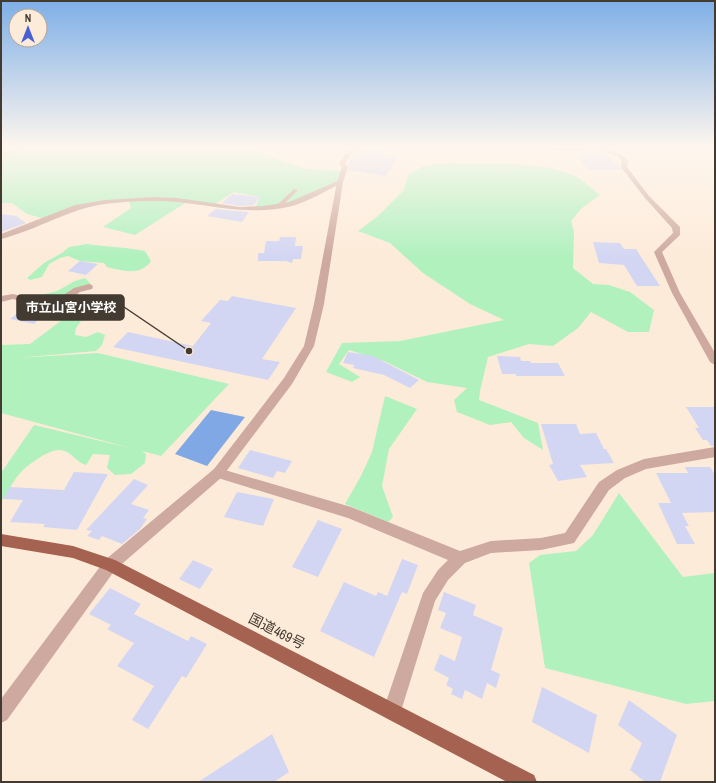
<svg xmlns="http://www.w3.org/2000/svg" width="716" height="783" viewBox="0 0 716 783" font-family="'Archivo Narrow','Noto Sans JP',sans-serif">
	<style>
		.green { fill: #b0f1be }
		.water { fill: #80a8e5 }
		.building { fill: #d3d6f3 }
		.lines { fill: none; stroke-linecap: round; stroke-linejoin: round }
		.service { fill: #cda99f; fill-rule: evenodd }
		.minor { fill: #cda99f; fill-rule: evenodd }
		.tertiary { fill: #cda99f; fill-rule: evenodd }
		.trunk { fill: #a66250; fill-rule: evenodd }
		.labels { text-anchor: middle; stroke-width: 4; stroke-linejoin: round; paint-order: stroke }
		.near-street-label { font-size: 14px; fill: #433a31; stroke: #fdebd9 }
		.leader { fill: none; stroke: #433a31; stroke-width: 1.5 }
		.callout-dot { fill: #433a31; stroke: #fdebd9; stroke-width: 1.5 }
		.callout { fill: #433a31; stroke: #433a31; stroke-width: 1.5 }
		.callout-label { font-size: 13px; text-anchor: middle; font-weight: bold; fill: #fff }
	</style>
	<rect width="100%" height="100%" fill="#fdebd9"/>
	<path class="green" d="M 1,148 L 243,148 L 306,169 L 341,171 L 340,182 L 291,204 L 255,208 L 260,197 L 234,192 L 215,204 L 187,202 L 135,235 L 103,227 L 131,208 L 129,201 L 107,201 L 45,219 L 27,214 L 12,203 L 1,203 Z
		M 448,163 C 484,164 540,161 573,175 C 582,179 592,189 600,195 L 582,208 L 571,221 L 574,232 L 573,268 L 593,284 L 609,285 L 630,292 L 654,310 L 649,332 L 628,332 L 591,312 L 578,328 L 553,346 L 529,344 L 488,357 L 480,391 L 479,400 L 538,423 L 543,450 L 524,438 L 511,422 L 490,425 L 457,412 L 454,400 L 467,388 L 427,382 L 384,361 L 349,350 L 339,364 L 360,377 L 352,382 L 326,372 L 342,343 L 400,341 L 504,320 L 470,304 L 423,273 L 390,243 L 358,231 L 378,216 L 404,190 L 408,175 L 423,166 Z
		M 87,244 C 107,247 126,247 145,251 L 151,261 C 141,276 123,271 107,267 L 104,263 L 80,261 L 68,256 L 60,258 L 49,264 L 42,277 L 30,280 L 27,278 L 44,263 L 62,253 L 69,247 Z
		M 85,278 L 91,284 L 53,303 L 46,304 L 30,298 L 57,291 L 75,281 Z
		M 66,317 L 81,321 L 76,328 L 75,335 L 86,337 L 98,332 L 105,335 L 102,345 L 96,351 L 16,358 L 98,353 L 229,384 L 161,456 L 142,451 L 146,454 L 145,463 L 131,474 L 115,475 L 107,468 L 110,455 L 93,454 L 86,465 C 75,462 72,451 60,450 C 50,449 30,463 22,471 C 14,479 8,492 1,502 L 1,473 L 34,425 L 134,449 L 1,413 L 1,345 L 30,344 Z
		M 385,396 L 417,409 L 389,449 L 382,486 L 393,517 L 388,522 L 345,504 L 361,476 L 372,452 Z
		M 619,493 L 683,577 L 715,573 L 715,701 L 686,704 L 545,668 L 529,563 L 540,555 L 576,551 L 593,535 Z"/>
	<path class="water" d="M 211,410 L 245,417 L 207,466 L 175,454 Z"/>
	<path class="building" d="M 367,148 L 389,148 L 381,155 L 398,158 L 386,176 L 349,170 L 348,165 L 352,158 Z
		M 601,151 L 610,157 L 622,170 L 588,170 L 577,155 L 583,155 L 580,152 Z
		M 232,194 L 260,197 L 254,205 L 240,206 L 222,203 Z
		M 216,209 L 235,211 L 249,212 L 242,222 L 207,216 Z
		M 1,214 L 16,216 L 26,223 L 1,232 Z
		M 280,237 L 296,237 L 295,246 L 303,246 L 301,259 L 293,259 L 292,263 L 286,261 L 258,261 L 258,253 L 264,253 L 266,241 L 279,241 Z
		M 593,242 L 620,243 L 624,249 L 636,249 L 660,286 L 637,286 L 624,265 L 599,263 Z
		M 80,261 L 98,264 L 86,275 L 68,271 Z
		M 232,296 L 296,308 L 262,359 L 280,362 L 268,380 L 113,347 L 128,332 L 193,346 L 211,323 L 201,321 L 220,300 L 228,301 Z
		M 25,307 L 48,311 L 34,324 L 10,319 Z
		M 348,352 L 373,356 L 419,380 L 410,388 L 384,375 L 353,368 L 354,365 L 343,363 Z
		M 497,356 L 520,357 L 521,361 L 530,361 L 531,363 L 558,363 L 565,376 L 516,376 L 516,374 L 502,374 Z
		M 686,407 L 715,407 L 715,446 L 711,446 L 707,440 L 703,440 L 695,428 L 699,428 Z
		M 541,424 L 576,424 L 580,434 L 596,433 L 604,449 L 606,449 L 614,463 L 580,465 L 587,477 L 558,481 L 549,465 L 553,464 Z
		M 250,450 L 292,461 L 285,473 L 277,471 L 273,478 L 238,468 Z
		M 685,467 L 710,467 L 715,475 L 715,512 L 682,513 L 689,526 L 685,526 L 695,544 L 677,544 L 658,503 L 671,503 L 656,473 L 688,473 Z
		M 74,472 L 108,474 L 77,530 L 43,527 L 45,524 L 10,522 L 23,500 L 3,499 L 10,487 L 64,490 Z
		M 134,479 L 148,485 L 131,504 L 149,510 L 143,518 L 147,519 L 140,529 L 122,544 L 102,536 L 99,540 L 87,536 L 92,531 L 86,530 Z
		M 237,492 L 274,499 L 263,526 L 224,517 Z
		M 318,520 L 342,529 L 318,577 L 292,567 Z
		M 402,559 L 418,565 L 407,594 L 402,592 L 374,657 L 320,631 L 344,582 L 376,596 L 378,592 L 387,596 Z
		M 193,560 L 213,569 L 200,589 L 179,579 Z
		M 110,588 L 141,604 L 134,614 L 188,641 L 191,636 L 207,644 L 186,678 L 182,676 L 148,729 L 132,720 L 154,686 L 117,666 L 134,643 L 107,629 L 111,625 L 89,614 Z
		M 444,592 L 476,605 L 473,615 L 503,628 L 491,670 L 500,674 L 496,688 L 487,683 L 482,699 L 465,690 L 462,699 L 451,694 L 453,689 L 446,685 L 449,678 L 434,670 L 440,654 L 455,661 L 462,637 L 440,628 L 446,613 L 438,610 Z
		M 542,687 L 597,715 L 589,753 L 532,722 Z
		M 629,700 L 677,735 L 660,782 L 645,782 L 630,770 L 642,743 L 618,725 Z
		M 272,734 L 289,772 L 274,782 L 198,782 Z"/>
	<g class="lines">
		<path class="service" d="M 18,148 L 23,148 L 1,157 L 1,155 Z
			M 294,189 L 298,190 L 281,207 L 277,207 L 277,205 Z"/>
		<path class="minor" d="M 549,148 L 589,148 C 583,152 555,152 549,148 Z
			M 598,148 C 609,148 621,152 628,161 L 627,167 L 649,196 L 680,227 L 680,235 L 662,252 L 680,293 L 715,353 L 715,365 L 710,362 L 672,293 L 654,252 L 673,233 L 672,228 L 645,198 L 621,167 L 622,161 L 618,157 Z
			M 340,180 L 342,181 L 342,183 C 326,191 309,201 292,206 C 254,216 216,206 178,202 C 154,200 128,201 105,204 C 68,209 37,230 1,239 L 1,234 L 75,205 L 105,200 L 154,197 L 177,198 L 240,207 L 263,206 L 289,202 Z
			M 89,284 L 92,285 L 93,287 L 92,289 L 80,292 L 62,305 L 53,308 L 40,306 L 13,299 L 1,302 L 1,296 L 13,294 L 42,301 L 53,302 L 74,288 Z
			M 715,447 L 715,457 L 646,469 L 625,478 L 609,490 L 574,543 L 541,550 L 491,553 L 465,563 L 448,580 L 435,601 L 401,711 L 398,717 L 392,720 L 386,717 L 383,711 L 423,593 L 438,570 L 448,560 L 348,518 L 218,478 L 214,477 L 212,473 L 214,469 L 218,468 L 351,507 L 460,551 L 491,541 L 541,538 L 565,533 L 599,482 L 617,470 L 644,459 Z"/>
		<path class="tertiary" d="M 351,148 L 357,148 L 349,157 L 345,164 L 348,167 L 343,182 L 324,304 L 314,346 L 292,384 L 222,477 L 115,570 L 7,720 L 1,723 L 1,699 L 105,560 L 214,469 L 284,378 L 304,346 L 314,304 L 337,182 L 342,167 L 339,164 L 344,155 Z"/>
		<path class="trunk" d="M 1,534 L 73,546 L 115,560 L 534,775 L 537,782 L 507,782 L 106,570 L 73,558 L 1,546 Z"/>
	</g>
	<linearGradient id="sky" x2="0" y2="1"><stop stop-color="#7eafe7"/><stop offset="0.57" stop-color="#fef6ee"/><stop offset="1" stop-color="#fef6ee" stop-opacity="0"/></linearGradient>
	<rect width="716" height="258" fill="url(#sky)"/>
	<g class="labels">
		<g class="near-street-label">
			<text transform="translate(277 631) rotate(27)" y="5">国道469号</text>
		</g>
	</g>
	<path class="leader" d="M189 351L124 307"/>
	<circle class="callout-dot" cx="189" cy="351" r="4"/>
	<rect class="callout" x="17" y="295" width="107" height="25" rx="4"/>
	<g class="callout-label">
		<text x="71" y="312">市立山宮小学校</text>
	</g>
	<rect width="716" height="783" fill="none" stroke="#433a31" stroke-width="4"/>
	<g transform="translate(28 28)"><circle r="19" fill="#fdebd9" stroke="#b3a496"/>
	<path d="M0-3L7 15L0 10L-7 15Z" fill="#4960d5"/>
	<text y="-6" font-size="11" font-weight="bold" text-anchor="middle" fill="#433a31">N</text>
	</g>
</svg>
